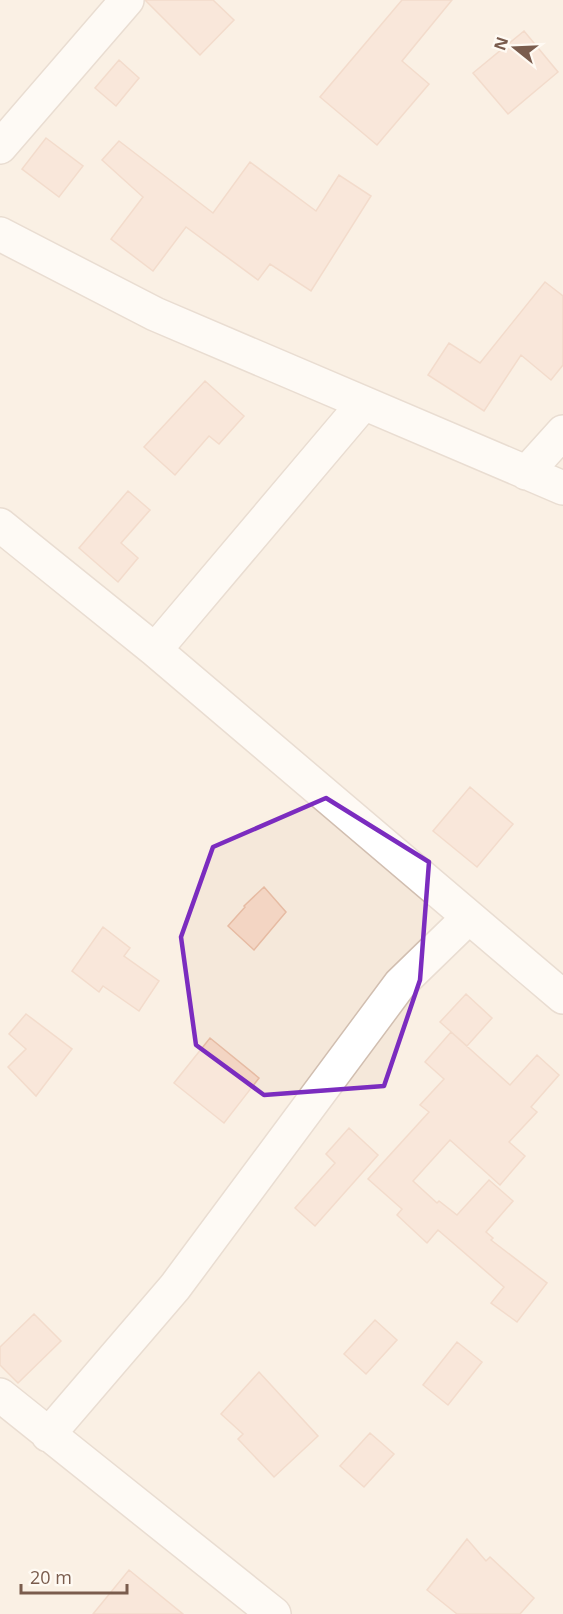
<svg xmlns="http://www.w3.org/2000/svg" width="563" height="1614" viewBox="0 0 563 1614" font-family="'Open Sans',sans-serif">
	<style>
		.residential { fill: #f5e8da }
		.building { fill: #f3d5c3; stroke: #e6bba3; stroke-width: 1.5 }
		.lines { fill: none; stroke-linecap: round; stroke-linejoin: round }
		.minor-casing { stroke: #d1beb0; stroke-width: 36 }
		.minor { stroke: #fff; stroke-width: 33 }
		.marked { fill: none; stroke: #7b2cbf; stroke-width: 4.5; stroke-linejoin: round }
	</style>
	<rect width="100%" height="100%" fill="#fdf6ec"/>
	<path class="residential" d="M 0,0 L 563,0 L 563,1614 L 0,1614 Z"/>
	<path class="building" d="M 145,0 L 213,0 L 234,20 L 200,55 Z
		M 402,0 L 452,0 L 402,61 L 429,84 L 377,145 L 320,97 Z
		M 524,31 L 558,72 L 508,114 L 473,73 Z
		M 119,60 L 139,78 L 116,106 L 95,88 Z
		M 46,138 L 83,166 L 59,197 L 22,169 Z
		M 119,141 L 213,213 L 250,162 L 316,211 L 339,175 L 371,196 L 311,291 L 270,264 L 258,280 L 186,227 L 153,271 L 111,239 L 143,197 L 102,160 Z
		M 545,282 L 563,296 L 563,365 L 551,380 L 521,355 L 484,411 L 428,375 L 449,343 L 480,363 Z
		M 205,381 L 244,416 L 219,444 L 209,436 L 175,475 L 144,447 Z
		M 128,491 L 150,510 L 121,543 L 138,558 L 118,582 L 79,548 Z
		M 470,787 L 513,824 L 477,867 L 433,831 Z
		M 264,887 L 286,912 L 254,950 L 228,926 L 245,907 L 244,906 Z
		M 103,927 L 130,948 L 124,956 L 159,981 L 139,1011 L 103,986 L 99,992 L 72,971 Z
		M 466,994 L 492,1018 L 467,1046 L 440,1022 Z
		M 26,1014 L 72,1049 L 36,1096 L 8,1067 L 26,1049 L 9,1034 Z
		M 451,1032 L 510,1085 L 537,1055 L 559,1075 L 531,1107 L 537,1112 L 509,1142 L 525,1156 L 500,1185 L 450,1140 L 413,1181 L 437,1203 L 439,1201 L 457,1215 L 489,1180 L 513,1201 L 486,1232 L 493,1238 L 491,1240 L 547,1283 L 517,1322 L 491,1303 L 504,1287 L 438,1230 L 427,1243 L 397,1215 L 402,1209 L 368,1179 L 429,1112 L 420,1105 L 444,1079 L 425,1062 Z
		M 210,1038 L 259,1078 L 224,1123 L 174,1083 Z
		M 349,1128 L 378,1155 L 315,1226 L 295,1208 L 335,1163 L 326,1154 Z
		M 34,1314 L 61,1341 L 18,1383 L 0,1365 L 0,1347 Z
		M 375,1320 L 397,1340 L 366,1374 L 344,1354 Z
		M 457,1342 L 482,1362 L 448,1405 L 423,1385 Z
		M 259,1372 L 318,1436 L 274,1477 L 238,1439 L 243,1434 L 221,1414 Z
		M 370,1433 L 394,1454 L 364,1487 L 340,1466 Z
		M 467,1539 L 486,1561 L 490,1557 L 534,1598 L 520,1614 L 457,1614 L 427,1590 Z
		M 129,1570 L 183,1614 L 93,1614 Z"/>
	<g class="lines">
		<defs>
			<path id="minor" d="M 0,147 L 127,0
				M 0,234 L 155,314 L 563,488
				M 526,473 L 563,432
				M 0,525 L 155,650 L 563,997
				M 155,650 L 363,404
				M 0,1395 L 274,1614
				M 48,1435 L 175,1287 L 400,984 L 468,918"/>
		</defs>
		<use href="#minor" class="minor-casing"/>
		<use href="#minor" class="minor"/>
	</g>
	<path d="M0 0H563V1614H0ZM 326,798 L 429,862 L 420,980 L 384,1086 L 264,1095 L 196,1045 L 181,937 L 213,847 Z" fill="#fdf6ec" fill-opacity=".55" fill-rule="evenodd"/>
	<path class="marked" d="M 326,798 L 429,862 L 420,980 L 384,1086 L 264,1095 L 196,1045 L 181,937 L 213,847 Z"/>
	<g transform="translate(515 48) rotate(288)" stroke="#fffaf3" stroke-width="4.5" paint-order="stroke">
	<path d="M0-4.5L10 22L0 15L-10 22Z" fill="#7a5c4d"/>
	<text y="-9" font-size="16" font-weight="bold" text-anchor="middle" fill="#7a5c4d">N</text>
	</g>
	<path d="M21 1584v9h106v-9" fill="none" stroke="#7a5c4d" stroke-width="3"/>
	<text x="30" y="1584" font-size="18" fill="#7a5c4d" stroke="#fffaf3" stroke-width="4.5" paint-order="stroke">20 m</text>
</svg>
